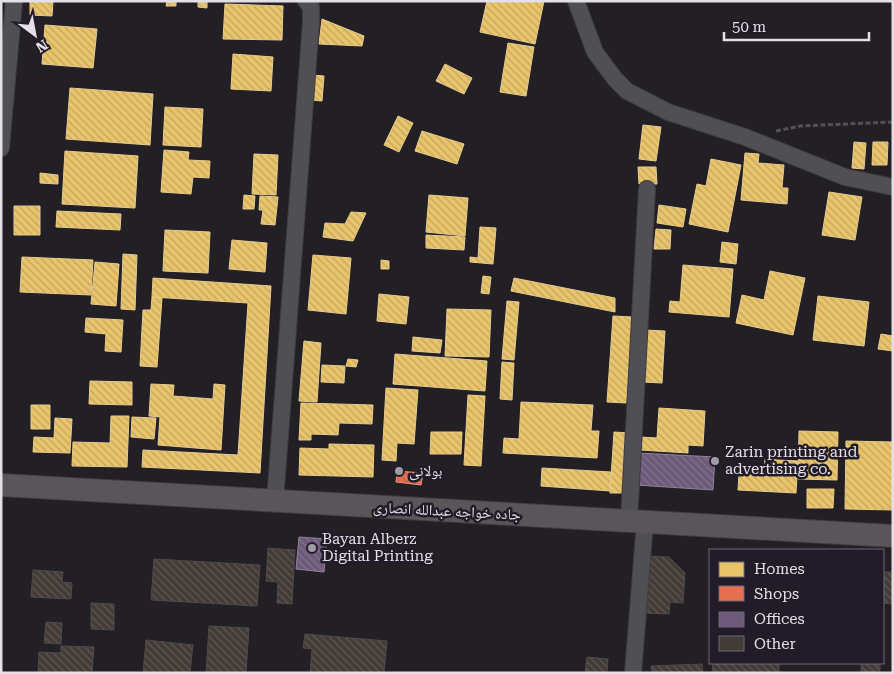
<svg xmlns="http://www.w3.org/2000/svg" width="894" height="674" viewBox="0 0 894 674" font-family="'Roboto Serif','Noto Naskh Arabic',serif">
	<style>
		.homes { fill: url(#homes-back-hatch); stroke: #e7cc90 }
		.shops { fill: url(#shops-back-hatch); stroke: #e6917e }
		.offices { fill: url(#offices-back-hatch); stroke: #90829b }
		.building { fill: url(#building-back-hatch); stroke: #4e4a4b }
		.lines { fill: none; stroke-linecap: round; stroke-linejoin: round }
		.street-casing { stroke: #3f3c42; stroke-width: 18 }
		.secondary-casing { stroke: #3f3c42; stroke-width: 24 }
		.path { stroke: #535156; stroke-width: 3; stroke-dasharray: 5 2.5; stroke-linecap: butt }
		.street { stroke: #504f53; stroke-width: 16 }
		.secondary { stroke: #595559; stroke-width: 22 }
		.poi-dot { fill: #9f9ca4; stroke: #211c28; stroke-width: 2 }
		.labels { text-anchor: middle; stroke-width: 5; stroke-linejoin: round; paint-order: stroke }
		.poi-label { font-size: 15px; fill: #e3e0e8; stroke: #211c28; text-anchor: start }
		.street-label { font-size: 15px; fill: #e3e0e8; stroke: #211c28 }
	</style>
	<defs>
		<pattern id="homes-back-hatch" width="6" height="6" patternUnits="userSpaceOnUse" patternTransform="scale(1.25)"><rect width="6" height="6" fill="#e9c46a"/><path d="M-1 5l2 2M0 0l6 6M5-1l2 2" fill="none" stroke="#c0a461"/></pattern>
		<pattern id="shops-back-hatch" width="6" height="6" patternUnits="userSpaceOnUse" patternTransform="scale(1.25)"><rect width="6" height="6" fill="#e76f51"/><path d="M-1 5l2 2M0 0l6 6M5-1l2 2" fill="none" stroke="#b6624e"/></pattern>
		<pattern id="offices-back-hatch" width="6" height="6" patternUnits="userSpaceOnUse" patternTransform="scale(1.25)"><rect width="6" height="6" fill="#6d597a"/><path d="M-1 5l2 2M0 0l6 6M5-1l2 2" fill="none" stroke="#82718d"/></pattern>
		<pattern id="building-back-hatch" width="6" height="6" patternUnits="userSpaceOnUse" patternTransform="scale(1.25)"><rect width="6" height="6" fill="#433b36"/><path d="M-1 5l2 2M0 0l6 6M5-1l2 2" fill="none" stroke="#5e5753"/></pattern>
	</defs>
	<rect width="100%" height="100%" fill="#221f25"/>
	<path class="homes" d="M 30,1 L 53,1 L 52,16 L 30,15 Z
		M 167,1 L 176,1 L 176,6 L 166,6 Z
		M 198,1 L 207,1 L 207,8 L 198,7 Z
		M 487,1 L 544,1 L 535,44 L 480,32 Z
		M 225,4 L 283,6 L 282,40 L 223,39 Z
		M 322,19 L 364,36 L 362,46 L 319,44 Z
		M 45,25 L 97,29 L 93,68 L 42,64 Z
		M 508,43 L 534,47 L 526,96 L 500,92 Z
		M 233,54 L 273,57 L 271,91 L 231,89 Z
		M 445,64 L 472,78 L 464,94 L 436,81 Z
		M 312,75 L 324,76 L 322,101 L 310,100 Z
		M 70,88 L 153,94 L 150,145 L 66,139 Z
		M 165,107 L 203,109 L 201,147 L 163,145 Z
		M 398,116 L 413,123 L 399,152 L 384,145 Z
		M 643,125 L 661,127 L 656,161 L 639,159 Z
		M 422,131 L 464,144 L 457,164 L 415,151 Z
		M 854,142 L 866,143 L 864,169 L 852,168 Z
		M 873,142 L 888,142 L 887,165 L 872,165 Z
		M 164,150 L 189,152 L 188,160 L 210,161 L 209,178 L 193,177 L 191,194 L 161,192 Z
		M 65,151 L 138,156 L 135,208 L 62,204 Z
		M 745,153 L 759,154 L 758,163 L 784,165 L 782,188 L 788,188 L 787,204 L 741,200 Z
		M 254,154 L 278,155 L 276,195 L 252,194 Z
		M 711,159 L 741,165 L 728,232 L 689,224 L 697,184 L 706,186 Z
		M 638,167 L 656,167 L 657,184 L 639,184 Z
		M 40,173 L 58,175 L 58,184 L 40,183 Z
		M 829,192 L 862,197 L 855,240 L 822,235 Z
		M 244,195 L 255,196 L 254,209 L 243,209 Z
		M 429,195 L 468,198 L 465,236 L 426,232 Z
		M 260,196 L 278,197 L 275,225 L 261,224 L 263,210 L 259,210 Z
		M 659,205 L 686,209 L 683,227 L 657,223 Z
		M 14,206 L 40,206 L 40,235 L 14,235 Z
		M 57,211 L 121,214 L 120,230 L 56,227 Z
		M 351,212 L 366,213 L 353,241 L 323,237 L 325,223 L 345,224 Z
		M 480,227 L 496,228 L 493,264 L 470,262 L 470,257 L 478,258 Z
		M 656,229 L 671,230 L 670,249 L 654,249 Z
		M 165,230 L 210,232 L 208,273 L 163,271 Z
		M 426,235 L 465,237 L 464,250 L 426,248 Z
		M 232,240 L 267,243 L 265,272 L 229,269 Z
		M 722,242 L 738,244 L 736,264 L 720,262 Z
		M 123,254 L 137,255 L 135,310 L 121,309 Z
		M 313,255 L 351,258 L 346,314 L 308,310 Z
		M 22,257 L 93,260 L 91,295 L 20,292 Z
		M 381,260 L 389,261 L 389,269 L 381,269 Z
		M 95,262 L 119,264 L 116,306 L 91,304 Z
		M 683,265 L 733,269 L 729,317 L 669,312 L 670,301 L 680,302 Z
		M 770,271 L 805,278 L 793,335 L 736,323 L 742,295 L 764,300 Z
		M 483,276 L 491,277 L 489,294 L 481,293 Z
		M 153,278 L 271,286 L 260,473 L 142,467 L 143,450 L 238,455 L 248,303 L 152,297 Z
		M 514,278 L 615,298 L 615,312 L 511,291 Z
		M 379,294 L 409,297 L 406,324 L 377,321 Z
		M 818,296 L 869,302 L 864,346 L 813,340 Z
		M 152,297 L 162,298 L 157,367 L 140,366 L 143,310 L 151,310 Z
		M 507,301 L 519,302 L 514,360 L 502,359 Z
		M 447,309 L 491,310 L 489,357 L 445,356 Z
		M 613,316 L 632,317 L 626,403 L 607,402 Z
		M 86,318 L 123,320 L 121,352 L 105,351 L 106,334 L 85,332 Z
		M 645,330 L 665,331 L 662,383 L 642,382 Z
		M 881,334 L 893,336 L 893,351 L 878,349 Z
		M 413,337 L 442,340 L 440,353 L 412,351 Z
		M 304,341 L 321,343 L 317,402 L 299,401 Z
		M 395,354 L 487,361 L 485,391 L 393,384 Z
		M 348,359 L 358,360 L 356,367 L 346,366 Z
		M 502,362 L 514,363 L 512,400 L 500,399 Z
		M 322,365 L 345,366 L 344,383 L 321,382 Z
		M 90,381 L 132,382 L 132,405 L 89,404 Z
		M 151,384 L 174,385 L 173,396 L 213,399 L 214,384 L 225,385 L 221,450 L 158,445 L 160,417 L 149,416 Z
		M 386,388 L 418,390 L 414,444 L 397,443 L 396,461 L 382,460 Z
		M 468,395 L 485,396 L 481,466 L 464,465 Z
		M 521,402 L 593,405 L 591,431 L 599,431 L 597,458 L 503,453 L 504,438 L 519,439 Z
		M 301,403 L 373,405 L 372,424 L 339,423 L 338,435 L 311,434 L 311,440 L 299,440 Z
		M 31,405 L 50,405 L 50,429 L 31,429 Z
		M 659,408 L 705,411 L 703,446 L 688,445 L 688,453 L 640,450 L 641,437 L 657,438 Z
		M 111,416 L 129,416 L 127,467 L 72,466 L 73,442 L 110,443 Z
		M 132,417 L 156,418 L 154,439 L 131,437 Z
		M 55,418 L 72,419 L 70,453 L 33,452 L 34,437 L 54,438 Z
		M 799,431 L 838,432 L 837,480 L 798,479 Z
		M 431,432 L 462,432 L 461,454 L 430,454 Z
		M 614,432 L 629,433 L 625,493 L 610,493 Z
		M 846,441 L 893,442 L 893,510 L 845,509 Z
		M 329,444 L 374,445 L 373,477 L 299,475 L 300,448 L 329,449 Z
		M 765,459 L 798,461 L 796,493 L 738,490 L 739,474 L 747,475 L 748,470 L 764,471 Z
		M 542,468 L 611,472 L 610,491 L 541,486 Z
		M 807,489 L 834,489 L 833,508 L 807,508 Z"/>
	<path class="shops" d="M 397,471 L 423,473 L 421,485 L 396,482 Z"/>
	<path class="offices" d="M 638,453 L 715,457 L 713,490 L 636,485 Z
		M 299,537 L 327,539 L 324,572 L 296,569 Z"/>
	<path class="building" d="M 268,548 L 295,550 L 292,604 L 277,603 L 278,582 L 266,581 Z
		M 646,556 L 669,557 L 685,573 L 683,603 L 670,602 L 669,614 L 642,613 Z
		M 154,559 L 260,565 L 257,606 L 151,600 Z
		M 33,570 L 63,572 L 62,582 L 72,583 L 71,599 L 31,597 Z
		M 883,572 L 893,572 L 893,604 L 883,603 Z
		M 91,603 L 114,604 L 114,630 L 91,629 Z
		M 46,622 L 62,623 L 61,644 L 44,643 Z
		M 209,626 L 249,628 L 246,673 L 206,673 Z
		M 305,634 L 387,641 L 384,673 L 310,673 L 312,649 L 303,648 Z
		M 146,640 L 193,645 L 190,673 L 143,673 Z
		M 61,646 L 94,647 L 92,673 L 38,673 L 39,652 L 61,653 Z
		M 587,657 L 608,659 L 607,673 L 585,673 Z
		M 713,663 L 779,663 L 779,673 L 712,673 Z
		M 861,663 L 880,663 L 880,673 L 861,673 Z
		M 702,664 L 703,673 L 652,673 L 651,666 Z"/>
	<g class="lines">
		<defs>
			<path id="street" d="M 576,1 L 595,52 L 615,79 L 627,91 L 668,112 L 745,137 L 845,177 L 893,187
				M 1,148 L 14,1
				M 275,501 L 311,22 L 311,7 L 306,1
				M 629,521 L 647,189
				M 633,673 L 645,522"/>
			<path id="secondary" d="M 1,485 L 893,536"/>
		</defs>
		<use href="#street" class="street-casing"/>
		<use href="#secondary" class="secondary-casing"/>
		<path class="path" d="M 776,131 L 800,126 L 893,122"/>
		<use href="#street" class="street"/>
		<use href="#secondary" class="secondary"/>
	</g>
	<g class="poi-dot">
		<circle cx="715" cy="461" r="5"/>
		<circle cx="399" cy="471" r="5"/>
		<circle cx="312" cy="548" r="5"/>
	</g>
	<g class="labels">
		<g class="poi-label">
			<text x="725" y="457">Zarin printing and<tspan x="725" dy="17">advertising co.</tspan></text>
			<text x="409" y="476">بولانی</text>
			<text x="322" y="544">Bayan Alberz<tspan x="322" dy="17">Digital Printing</tspan></text>
		</g>
		<g class="street-label">
			<text transform="translate(447 511) rotate(3)" y="5">جاده خواجه عبدالله انصاری</text>
		</g>
	</g>
	<rect width="894" height="674" fill="none" stroke="#e3e0e8" stroke-width="5"/>
	<rect x="709" y="549" width="175" height="115" fill="#211c28" stroke="#6f6a75"/>
	<rect x="719" y="562" width="25" height="15" fill="#e9c46a" stroke="#6f6a75"/>
	<text x="754" y="574" font-size="15" fill="#e3e0e8">Homes</text>
	<rect x="719" y="586" width="25" height="15" fill="#e76f51" stroke="#6f6a75"/>
	<text x="754" y="599" font-size="15" fill="#e3e0e8">Shops</text>
	<rect x="719" y="612" width="25" height="15" fill="#6d597a" stroke="#6f6a75"/>
	<text x="754" y="624" font-size="15" fill="#e3e0e8">Offices</text>
	<rect x="719" y="636" width="25" height="15" fill="#433b36" stroke="#6f6a75"/>
	<text x="754" y="649" font-size="15" fill="#e3e0e8">Other</text>
	<g transform="translate(35 35) rotate(148)" stroke="#211c28" stroke-width="4" paint-order="stroke">
	<path d="M0-4L9 19L0 12L-9 19Z" fill="#e3e0e8"/>
	<text y="-8" font-size="14" font-weight="bold" text-anchor="middle" fill="#e3e0e8">N</text>
	</g>
	<path d="M724 32v8h145v-8" fill="none" stroke="#e3e0e8" stroke-width="2.5"/>
	<text x="732" y="32" font-size="15" fill="#e3e0e8" stroke="#211c28" stroke-width="4" paint-order="stroke">50 m</text>
</svg>
